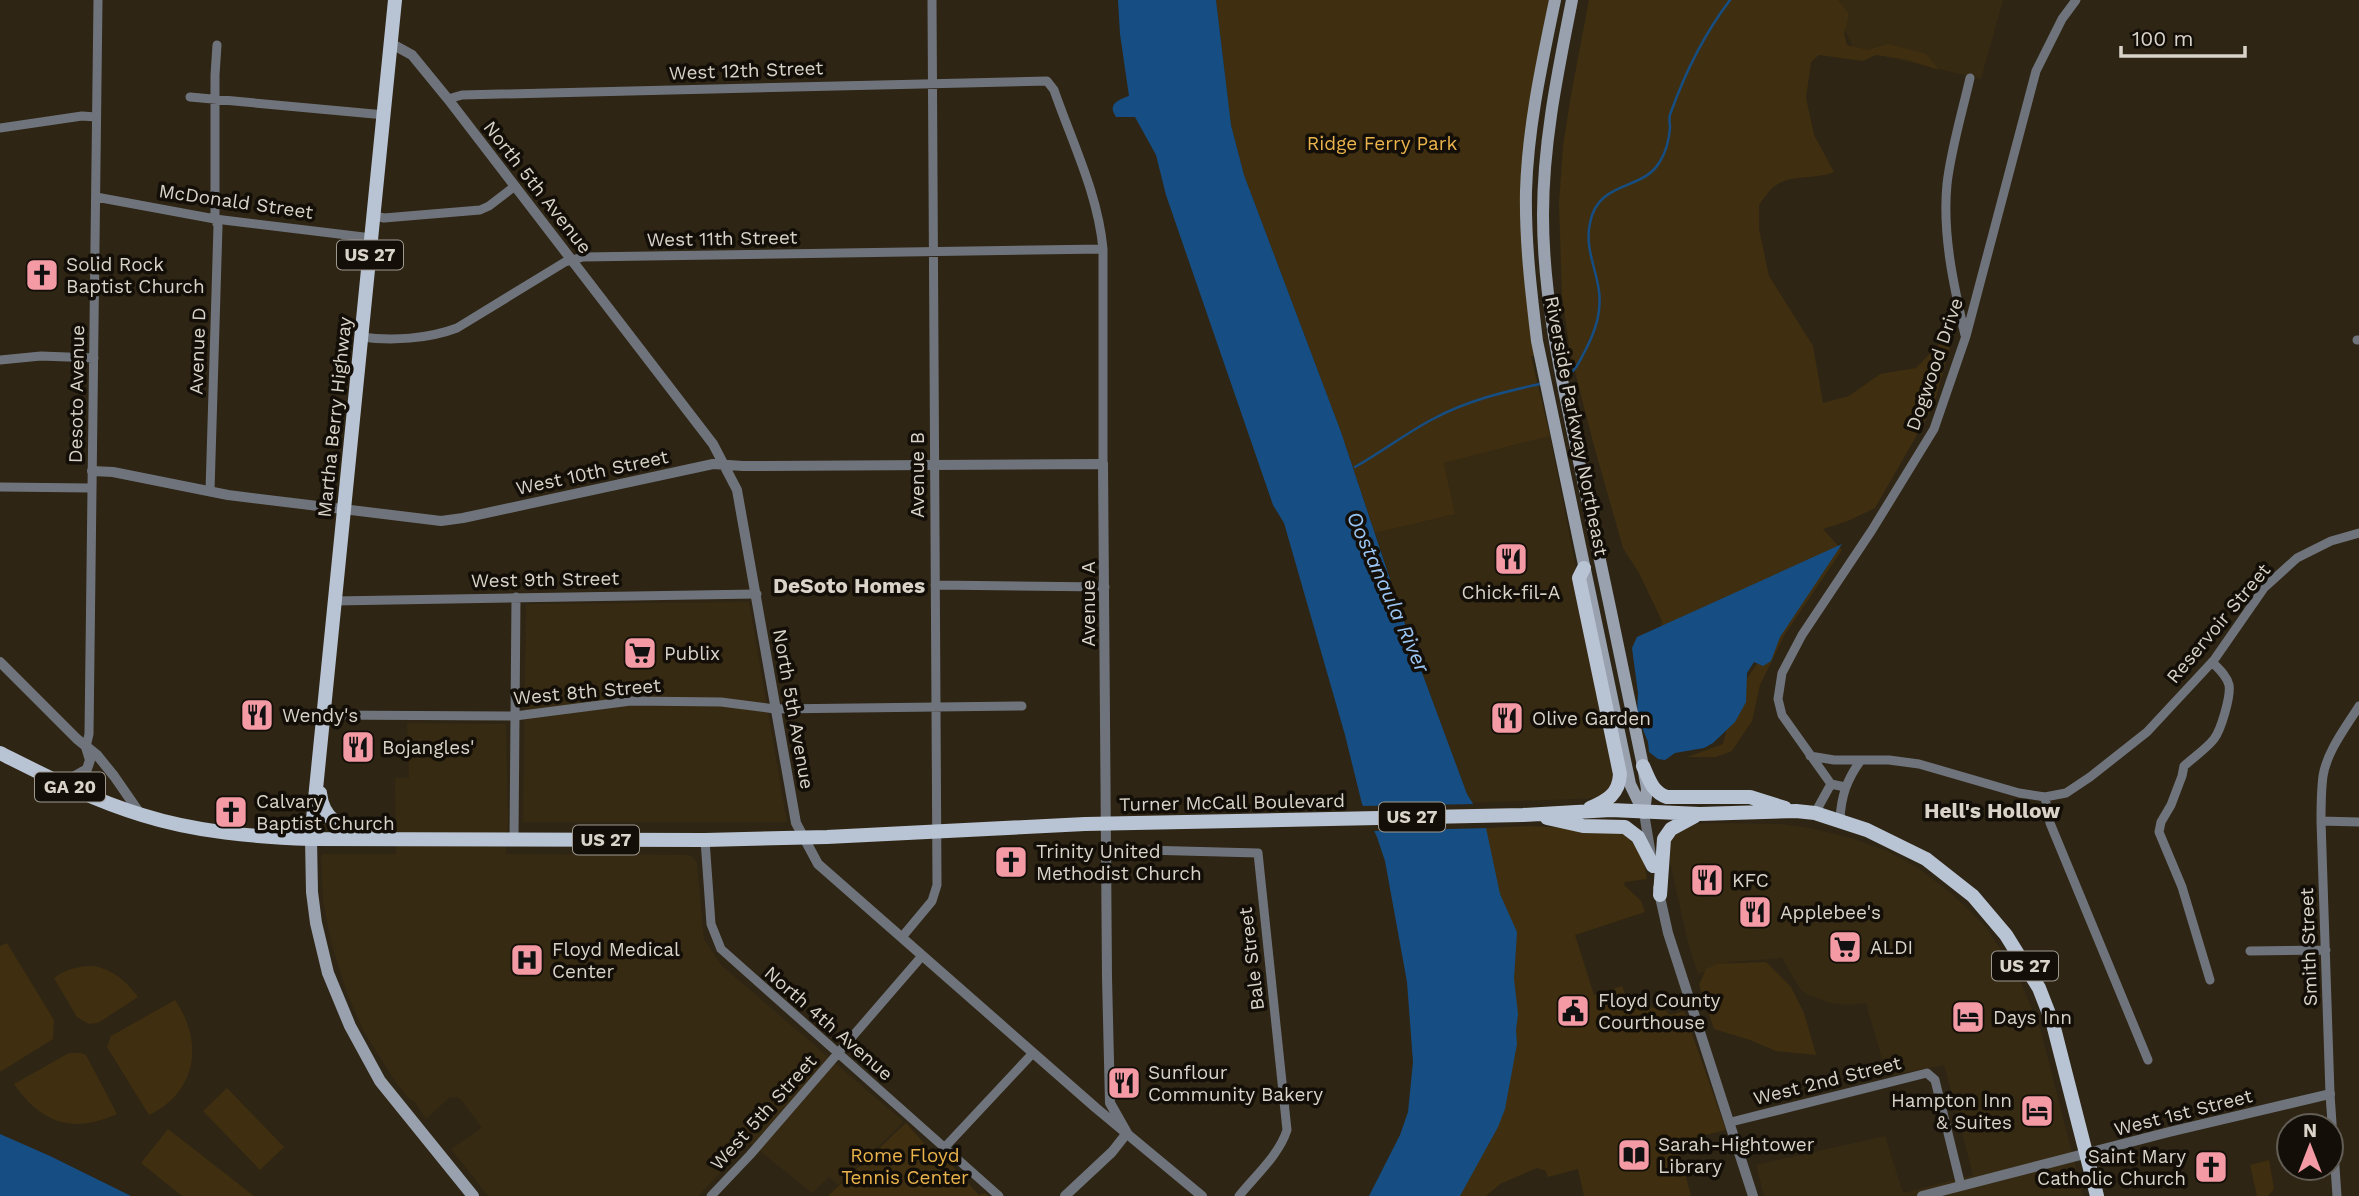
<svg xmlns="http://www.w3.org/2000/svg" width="2359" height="1196" viewBox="0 0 2359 1196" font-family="'Work Sans',sans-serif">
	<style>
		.built { fill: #372a13 }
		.green { fill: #3f2f10 }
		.water { fill: #164e83 }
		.pier { fill: #2e2514 }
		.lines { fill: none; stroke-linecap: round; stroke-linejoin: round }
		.stream { stroke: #164e83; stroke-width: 2.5 }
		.minor { stroke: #6f747c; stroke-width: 9 }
		.tertiary { stroke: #6f747c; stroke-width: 10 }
		.secondary { stroke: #98a1ad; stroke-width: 12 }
		.primary { stroke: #b8c3d4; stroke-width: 14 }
		.labels { text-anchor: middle; stroke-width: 7; stroke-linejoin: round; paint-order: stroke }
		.shield { fill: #130f08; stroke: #9e988f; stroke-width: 2 }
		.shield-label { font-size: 18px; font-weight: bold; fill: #d9d3c9 }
		.street-label { font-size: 19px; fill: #d9d3c9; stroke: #130f08 }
		.park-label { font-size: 19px; fill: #ebb34b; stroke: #130f08 }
		.poi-label { font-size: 19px; fill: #d9d3c9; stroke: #130f08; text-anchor: start }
		.neighbourhood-label { font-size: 21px; font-weight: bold; fill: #d9d3c9; stroke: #130f08 }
		.water-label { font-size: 21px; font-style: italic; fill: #9ac5f4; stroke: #130f08 }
	</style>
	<rect width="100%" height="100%" fill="#2e2514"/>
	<path class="built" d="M 1830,0 L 2003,0 L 1981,79 L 1854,49 Z
		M 1550,436 L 1616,772 L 1612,789 L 1597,798 L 1472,803 L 1467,794 L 1414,651 L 1375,533 L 1455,514 L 1444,463 Z
		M 749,602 L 787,822 L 523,822 L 526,604 Z
		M 407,723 L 506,724 L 508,822 L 506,854 L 689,855 L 693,857 L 697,863 L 704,939 L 721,965 L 904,1122 L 838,1185 L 829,1177 L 812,1193 L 750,1143 L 698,1196 L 488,1196 L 451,1149 L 482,1128 L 462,1101 L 457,1097 L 450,1097 L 426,1119 L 415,1102 L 409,1099 L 397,1084 L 364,1032 L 347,993 L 332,946 L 323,902 L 321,856 L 323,854 L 396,854 L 395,778 L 409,778 Z
		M 1713,823 L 1780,824 L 1810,828 L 1851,838 L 1887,851 L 1918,868 L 1951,893 L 1986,927 L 2019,978 L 2041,1031 L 2083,1196 L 1764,1196 L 1756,1165 L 1885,1136 L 1903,1193 L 1973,1175 L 1944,1065 L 1887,1076 L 1866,1003 L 1847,1005 L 1831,1003 L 1808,995 L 1800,989 L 1782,958 L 1730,962 L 1698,974 L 1688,943 L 1668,853 L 1671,835 L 1684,825 Z"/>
	<path class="green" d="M 1216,0 L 1549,0 L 1529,106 L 1535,356 L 1531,356 L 1550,436 L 1444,463 L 1455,514 L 1375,533 L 1341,432 L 1244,175 L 1231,125 Z
		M 1589,0 L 1838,0 L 1849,14 L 1844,33 L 1847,45 L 1868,50 L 1888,44 L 1926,54 L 1939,70 L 1905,59 L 1876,55 L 1863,61 L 1819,55 L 1811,62 L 1806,98 L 1814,135 L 1834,172 C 1814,180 1795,174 1778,184 C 1770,188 1764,198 1759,205 L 1759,229 L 1769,276 L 1813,346 L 1823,403 L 1849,396 L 1880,374 L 1916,368 L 1943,340 L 1952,322 L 1950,346 L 1934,405 L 1875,508 L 1848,521 L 1823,529 L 1842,550 L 1785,634 L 1760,685 L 1752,721 L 1732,751 L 1716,757 L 1687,757 L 1723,744 L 1735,696 L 1761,658 L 1659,643 L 1662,621 L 1639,573 L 1623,548 L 1594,446 L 1570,352 L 1562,295 L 1559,204 L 1563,146 L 1571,95 Z
		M 1529,826 L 1625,831 L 1642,853 L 1647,879 L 1625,882 L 1624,885 L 1641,901 L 1645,912 L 1575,935 L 1594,995 L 1622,986 L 1628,1003 L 1665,1010 L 1670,1015 L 1684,1011 L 1726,1130 L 1677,1142 L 1691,1196 L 1584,1196 L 1578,1169 L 1548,1177 L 1546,1171 L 1537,1168 L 1500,1184 L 1486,1196 L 1415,1196 L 1442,830 Z
		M 7,943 L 54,1020 L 53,1039 L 0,1072 L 0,946 Z
		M 1766,962 L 1791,987 L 1804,1013 L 1816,1055 L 1776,1051 L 1750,1040 L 1714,1029 L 1699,985 L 1706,969 L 1717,964 Z
		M 94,966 C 115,971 125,980 138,997 L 98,1023 L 89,1024 L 77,1017 L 54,978 C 66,969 78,966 94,966 Z
		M 175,1000 C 204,1042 197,1092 149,1115 L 107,1047 L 111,1036 Z
		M 69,1053 L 80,1053 L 86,1055 L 117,1114 C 73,1134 42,1124 14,1084 Z
		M 227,1088 L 284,1147 L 260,1170 L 203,1111 Z
		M 906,1123 L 940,1161 L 946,1159 L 979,1195 L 985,1193 L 988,1196 L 828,1196 Z
		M 168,1129 L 254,1196 L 182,1196 L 141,1163 Z
		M 2269,1160 L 2274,1189 L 2268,1196 L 2257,1196 L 2250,1165 Z"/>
	<path class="water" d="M 1118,0 L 1216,0 L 1231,125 L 1244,175 L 1341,432 L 1414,651 L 1467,794 L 1485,823 L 1500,894 L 1517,932 L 1514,979 L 1518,1014 L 1516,1030 L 1517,1044 L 1505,1109 L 1498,1127 L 1460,1196 L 1369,1196 L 1400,1135 L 1408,1112 L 1413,1062 L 1407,982 L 1385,861 L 1377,837 L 1362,804 L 1345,735 L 1284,523 L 1273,505 L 1166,195 L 1156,155 L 1135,117 L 1116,117 C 1107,104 1118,100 1129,96 L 1120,34 Z
		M 1842,544 L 1780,637 L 1771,661 L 1763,666 L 1754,662 L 1747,673 L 1746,702 L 1735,722 L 1713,743 L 1704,748 L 1675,753 L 1665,760 L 1658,759 L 1649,752 L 1648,742 L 1637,715 L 1638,693 L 1632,648 L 1637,637 Z
		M 0,1134 L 50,1156 L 131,1196 L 0,1196 Z"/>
	<path class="pier" d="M 1477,804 L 1490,828 L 1371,831 L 1360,806 Z"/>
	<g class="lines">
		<path class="stream" d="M 1567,376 C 1577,369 1579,362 1585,351 C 1596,330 1603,309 1598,285 C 1594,264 1585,245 1590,223 C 1598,180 1642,191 1659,163 C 1665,154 1669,140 1670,128 C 1670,122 1668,118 1671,112 C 1685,73 1705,33 1730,0
			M 1355,467 C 1382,452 1406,433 1433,419 C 1466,401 1503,392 1540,384"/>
		<path class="minor" d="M 190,97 L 385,115
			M 448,99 L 462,95 L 1047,81 L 1054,90 C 1072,142 1098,194 1103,249 L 1103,464
			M 0,128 L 82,116 L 96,117
			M 96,197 L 215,219 L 372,238
			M 375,216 L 384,218 L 480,210 L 489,206 L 515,186
			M 1965,335 C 1954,287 1942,234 1947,184 C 1951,149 1962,113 1970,78
			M 361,337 C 392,341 428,339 457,328 L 565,262 L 583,257 L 1103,249
			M 2357,340 L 2359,340
			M 0,360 L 41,356 L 94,358
			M 0,487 L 91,488
			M 210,491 L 218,226 L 215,219 L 215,75 L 217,45
			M 935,585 L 1105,587
			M 334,601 L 757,594
			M 323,715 L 515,716 L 631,701 L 721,702 L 775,709 L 1022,706
			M 86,747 L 89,734 L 98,0
			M 1810,756 L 1834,760 L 1889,760 L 1919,764 L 2019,793 L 2045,797 L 2066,793 L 2090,777 L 2147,732 L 2214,660 L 2264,588 L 2297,558 L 2331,541 L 2359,533
			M 1831,784 L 1782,715 L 1778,699 L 1782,673 L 1802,635 L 1872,530 L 1934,429 L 1966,336 L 2036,71 L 2062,19 L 2076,0
			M 2045,797 L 2050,823 L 2148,1060
			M 1815,813 L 1831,784 L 1845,787
			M 1840,820 C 1841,796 1847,779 1861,760
			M 2321,821 L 2359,822
			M 514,839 L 516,597
			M 705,840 L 711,924 L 721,949 L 999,1196
			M 1106,849 L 1258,853 L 1287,1130 C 1279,1155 1255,1176 1239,1196
			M 902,937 L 932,901 L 937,885 L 932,0
			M 2250,951 L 2326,950
			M 2210,980 L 2182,887 L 2159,832 L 2161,822 L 2171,805 L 2182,776 L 2184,766 C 2194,757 2206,749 2214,739 C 2221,730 2231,696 2229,685 C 2227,676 2219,669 2212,662
			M 1731,1122 L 1927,1073 L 1935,1080 L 1961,1186
			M 945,1147 L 1033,1053
			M 711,1196 L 750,1155 L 922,956
			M 2337,1196 L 2330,1094 L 2321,821 C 2321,806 2321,791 2323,776 C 2327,751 2346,727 2359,706"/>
		<path class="tertiary" d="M 392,44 L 412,55 L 448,99 L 713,444 L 737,490 L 796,823 L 818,864 L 1096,1108 L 1202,1196
			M 92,471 L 113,472 L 228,495 L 441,521 L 463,518 L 713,464 L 743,466 L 1103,464 L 1107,977 L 1110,1103 L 1127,1133
			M 0,662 L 77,739 L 97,755 L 114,776 L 141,815
			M 53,778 L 73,777 L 87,769 L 90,760 L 86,747
			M 1644,813 L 1651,855
			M 1658,888 L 1668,933 L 1753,1196
			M 1065,1196 L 1112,1152 L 1127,1133
			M 1922,1196 L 2169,1132 L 2330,1094"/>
		<path class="secondary" d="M 1555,0 C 1542,63 1528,126 1526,191 C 1525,241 1531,291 1537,341 L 1630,784 L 1644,813
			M 1572,0 C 1558,71 1543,142 1543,215 C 1543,301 1563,386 1581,471 C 1602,569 1623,668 1643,766 L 1647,789 L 1644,812
			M 311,839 L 312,892 L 316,923 L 328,973 L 350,1026 L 380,1081 L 473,1196"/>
		<path class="primary" d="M 1584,568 L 1579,578 L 1620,774 C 1619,794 1607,801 1590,808
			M 0,753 C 46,776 92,800 142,815 C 196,832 254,837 311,839 L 705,840 L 827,837 L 1085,824 L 1523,815 L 1611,810 L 1700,814 L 1796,811 L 1815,813 L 1867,830 L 1926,859 L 1973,896 L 2006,935 L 2039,988 L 2053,1024 L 2097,1196
			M 1643,766 C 1649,779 1652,792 1667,797 L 1750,797 L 1785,808
			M 320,793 C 323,821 341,827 366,834
			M 1547,818 L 1583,826 L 1625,827 L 1638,837 L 1653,866
			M 311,839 L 395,0
			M 1660,895 L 1664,839 L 1671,829 L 1695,816"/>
	</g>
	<defs>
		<symbol id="church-square" viewBox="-11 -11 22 22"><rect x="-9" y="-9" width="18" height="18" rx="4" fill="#f49aa4" stroke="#130f08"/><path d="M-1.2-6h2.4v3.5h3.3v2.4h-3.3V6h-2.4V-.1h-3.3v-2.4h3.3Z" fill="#111"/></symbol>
		<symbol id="restaurant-square" viewBox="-11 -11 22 22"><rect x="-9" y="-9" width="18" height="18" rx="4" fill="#f49aa4" stroke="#130f08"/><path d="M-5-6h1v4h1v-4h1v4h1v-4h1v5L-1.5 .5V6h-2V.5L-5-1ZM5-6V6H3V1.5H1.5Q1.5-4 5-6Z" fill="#111"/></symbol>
		<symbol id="supermarket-square" viewBox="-11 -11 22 22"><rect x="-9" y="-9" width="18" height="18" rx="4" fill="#f49aa4" stroke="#130f08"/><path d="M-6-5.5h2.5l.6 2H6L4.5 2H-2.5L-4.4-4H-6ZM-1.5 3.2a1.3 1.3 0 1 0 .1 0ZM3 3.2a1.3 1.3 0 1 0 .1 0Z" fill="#111"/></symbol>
		<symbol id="hospital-square" viewBox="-11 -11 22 22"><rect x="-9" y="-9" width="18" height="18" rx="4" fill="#f49aa4" stroke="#130f08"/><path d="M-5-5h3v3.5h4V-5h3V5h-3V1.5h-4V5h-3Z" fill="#111"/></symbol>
		<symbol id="civic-square" viewBox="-11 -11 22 22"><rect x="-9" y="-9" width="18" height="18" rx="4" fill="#f49aa4" stroke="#130f08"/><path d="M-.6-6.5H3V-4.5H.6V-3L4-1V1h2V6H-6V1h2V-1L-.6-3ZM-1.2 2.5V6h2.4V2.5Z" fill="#111"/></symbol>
		<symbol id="hotel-square" viewBox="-11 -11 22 22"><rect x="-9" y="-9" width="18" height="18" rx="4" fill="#f49aa4" stroke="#130f08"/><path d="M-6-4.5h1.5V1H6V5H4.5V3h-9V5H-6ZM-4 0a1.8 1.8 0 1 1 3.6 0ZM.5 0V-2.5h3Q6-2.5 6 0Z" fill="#111"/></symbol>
		<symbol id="library-square" viewBox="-11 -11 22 22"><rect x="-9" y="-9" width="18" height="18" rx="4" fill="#f49aa4" stroke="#130f08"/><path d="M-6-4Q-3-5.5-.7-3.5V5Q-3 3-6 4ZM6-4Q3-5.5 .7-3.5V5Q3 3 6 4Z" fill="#111"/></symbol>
	</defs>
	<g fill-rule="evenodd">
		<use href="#church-square" x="23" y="256" width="38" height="38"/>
		<use href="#restaurant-square" x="1492" y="540" width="38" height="38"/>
		<use href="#supermarket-square" x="621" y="634" width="38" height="38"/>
		<use href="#restaurant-square" x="238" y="696" width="38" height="38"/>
		<use href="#restaurant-square" x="1488" y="699" width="38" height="38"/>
		<use href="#restaurant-square" x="339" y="728" width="38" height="38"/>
		<use href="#church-square" x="212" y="793" width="38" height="38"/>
		<use href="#church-square" x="992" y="843" width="38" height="38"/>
		<use href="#restaurant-square" x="1688" y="861" width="38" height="38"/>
		<use href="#restaurant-square" x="1736" y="893" width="38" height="38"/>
		<use href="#supermarket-square" x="1826" y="928" width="38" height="38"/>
		<use href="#hospital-square" x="508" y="941" width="38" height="38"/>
		<use href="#civic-square" x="1554" y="992" width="38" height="38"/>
		<use href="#hotel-square" x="1949" y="998" width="38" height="38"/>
		<use href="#restaurant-square" x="1105" y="1064" width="38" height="38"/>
		<use href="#hotel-square" x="2018" y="1092" width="38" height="38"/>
		<use href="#library-square" x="1615" y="1136" width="38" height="38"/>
		<use href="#church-square" x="2192" y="1148" width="38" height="38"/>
	</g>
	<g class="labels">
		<g class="shield">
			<rect x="337" y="240.5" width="66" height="29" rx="5"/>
			<rect x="35" y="772.5" width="70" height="29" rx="5"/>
			<rect x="1379" y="802.5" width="66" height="29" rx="5"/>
			<rect x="573" y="825.5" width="66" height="29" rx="5"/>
			<rect x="1992" y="951.5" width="66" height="29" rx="5"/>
		</g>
		<g class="shield-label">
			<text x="370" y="261">US 27</text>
			<text x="70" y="793">GA 20</text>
			<text x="1412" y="823">US 27</text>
			<text x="606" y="846">US 27</text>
			<text x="2025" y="972">US 27</text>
		</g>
		<g class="street-label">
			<text transform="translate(746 70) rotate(-2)" y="7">West 12th Street</text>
			<text transform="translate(538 187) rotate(52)" y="7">North 5th Avenue</text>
			<text transform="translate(236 201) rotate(8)" y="7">McDonald Street</text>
			<text transform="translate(722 238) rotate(-1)" y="7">West 11th Street</text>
			<text transform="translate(197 351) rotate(-88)" y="7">Avenue D</text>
			<text transform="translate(1934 364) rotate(-71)" y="7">Dogwood Drive</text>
			<text transform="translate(76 394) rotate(-89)" y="7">Desoto Avenue</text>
			<text transform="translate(334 417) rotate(-84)" y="7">Martha Berry Highway</text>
			<text transform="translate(1577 426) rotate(79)" y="7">Riverside Parkway Northeast</text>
			<text transform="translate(592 472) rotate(-12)" y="7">West 10th Street</text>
			<text transform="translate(917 475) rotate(-90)" y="7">Avenue B</text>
			<text transform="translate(545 579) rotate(-1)" y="7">West 9th Street</text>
			<text transform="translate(1088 604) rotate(-90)" y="7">Avenue A</text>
			<text transform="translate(2218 623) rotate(-50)" y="7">Reservoir Street</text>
			<text transform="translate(587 691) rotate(-5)" y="7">West 8th Street</text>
			<text transform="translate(794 709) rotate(80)" y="7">North 5th Avenue</text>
			<text transform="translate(1232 802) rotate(-1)" y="7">Turner McCall Boulevard</text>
			<text transform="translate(2308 947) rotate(-92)" y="7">Smith Street</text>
			<text transform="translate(1251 959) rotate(-97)" y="7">Bale Street</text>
			<text transform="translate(829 1023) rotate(41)" y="7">North 4th Avenue</text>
			<text transform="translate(1827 1080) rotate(-14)" y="7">West 2nd Street</text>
			<text transform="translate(763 1112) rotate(-48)" y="7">West 5th Street</text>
			<text transform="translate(2183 1112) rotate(-14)" y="7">West 1st Street</text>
		</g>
		<g class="park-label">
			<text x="1382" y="150">Ridge Ferry Park</text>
			<text x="905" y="1162">Rome Floyd<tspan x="905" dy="22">Tennis Center</tspan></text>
		</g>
		<g class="poi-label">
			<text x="66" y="271">Solid Rock<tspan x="66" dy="22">Baptist Church</tspan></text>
			<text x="1511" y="599" text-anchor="middle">Chick-fil-A</text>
			<text x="664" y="660">Publix</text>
			<text x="282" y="722">Wendy's</text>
			<text x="1532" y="725">Olive Garden</text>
			<text x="382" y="754">Bojangles'</text>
			<text x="256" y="808">Calvary<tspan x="256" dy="22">Baptist Church</tspan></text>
			<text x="1036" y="858">Trinity United<tspan x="1036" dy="22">Methodist Church</tspan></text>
			<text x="1732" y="887">KFC</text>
			<text x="1780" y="919">Applebee's</text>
			<text x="1870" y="954">ALDI</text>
			<text x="552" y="956">Floyd Medical<tspan x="552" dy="22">Center</tspan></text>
			<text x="1598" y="1007">Floyd County<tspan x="1598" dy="22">Courthouse</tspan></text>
			<text x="1993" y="1024">Days Inn</text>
			<text x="1148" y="1079">Sunflour<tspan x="1148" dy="22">Community Bakery</tspan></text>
			<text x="2012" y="1107" text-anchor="end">Hampton Inn<tspan x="2012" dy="22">&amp; Suites</tspan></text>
			<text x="1658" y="1151">Sarah-Hightower<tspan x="1658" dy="22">Library</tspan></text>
			<text x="2186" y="1163" text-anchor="end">Saint Mary<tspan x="2186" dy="22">Catholic Church</tspan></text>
		</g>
		<g class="neighbourhood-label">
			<text x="849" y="593">DeSoto Homes</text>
			<text x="1992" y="818">Hell's Hollow</text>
		</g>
		<g class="water-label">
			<text transform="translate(1388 592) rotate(66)" y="7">Oostanaula River</text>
		</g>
	</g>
	<g transform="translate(2310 1147)"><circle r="33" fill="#130f08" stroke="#625d55" stroke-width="2"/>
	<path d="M0-5L12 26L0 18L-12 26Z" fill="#f49aa4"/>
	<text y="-10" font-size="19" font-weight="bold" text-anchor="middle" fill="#d9d3c9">N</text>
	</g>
	<path d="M2121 46v10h124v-10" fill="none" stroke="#d9d3c9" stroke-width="3.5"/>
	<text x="2132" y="46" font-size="21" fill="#d9d3c9" stroke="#130f08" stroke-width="5" paint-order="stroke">100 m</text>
</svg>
